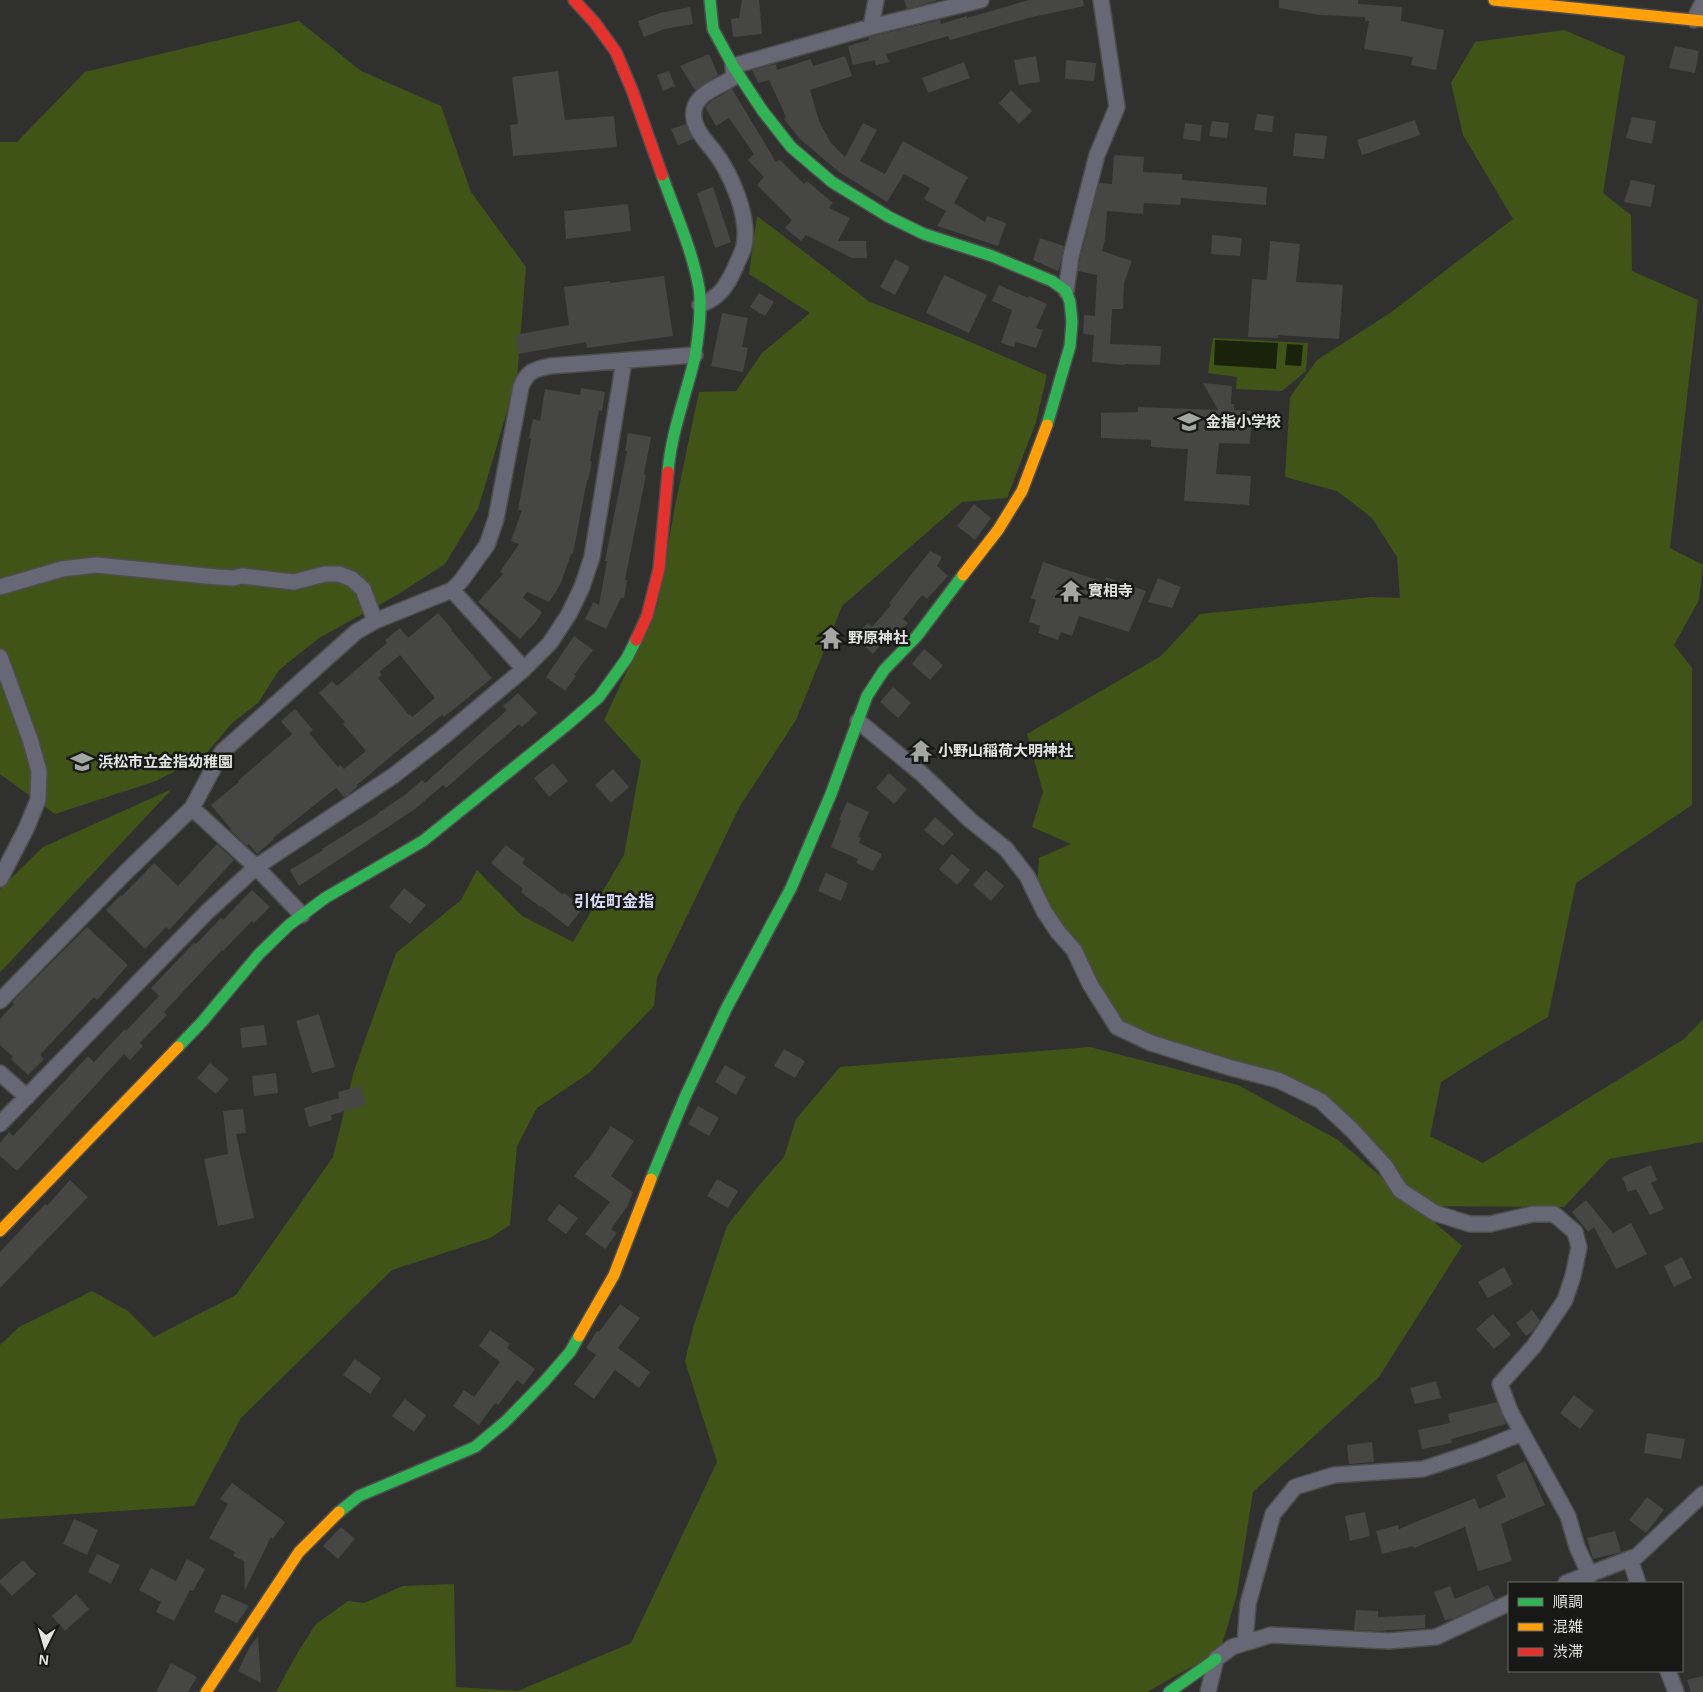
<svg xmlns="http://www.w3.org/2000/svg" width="1703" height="1692" viewBox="0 0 1703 1692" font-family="Arial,'Noto Sans JP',sans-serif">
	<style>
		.green { fill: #405418 }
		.water { fill: #1a220b }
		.building { fill: #464745; fill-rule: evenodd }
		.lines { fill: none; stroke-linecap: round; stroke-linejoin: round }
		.street-casing { stroke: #4d4d4c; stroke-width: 18 }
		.fast-casing { stroke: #4d4d4c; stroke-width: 14 }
		.slow-casing { stroke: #4d4d4c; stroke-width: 14 }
		.jam-casing { stroke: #4d4d4c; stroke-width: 14 }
		.street { stroke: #686775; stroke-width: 15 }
		.fast { stroke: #30b455; stroke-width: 11 }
		.slow { stroke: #ff9f0a; stroke-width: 11 }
		.jam { stroke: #e5322d; stroke-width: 11 }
		.labels { text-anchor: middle; stroke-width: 5; stroke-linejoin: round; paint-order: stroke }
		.poi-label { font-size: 15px; font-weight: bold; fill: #e3e5e2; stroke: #181917; text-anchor: start }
		.neighbourhood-label { font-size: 16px; font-weight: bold; fill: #dcdcf9; stroke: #181917 }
	</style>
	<rect width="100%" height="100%" fill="#30312e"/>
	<path class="green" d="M 299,21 L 361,71 L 441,106 L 471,192 L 526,267 L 517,378 L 478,509 L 445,564 L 397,595 L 319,638 L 279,670 L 258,703 L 232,723 L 204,756 L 156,781 L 55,814 L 0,774 L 0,142 L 17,142 L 85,72 Z
		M 1564,30 L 1625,56 L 1603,193 L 1631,215 L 1632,271 L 1698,300 L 1670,548 L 1703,565 L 1699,600 L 1674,645 L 1692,668 L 1692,805 L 1576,883 L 1548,1017 L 1490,1051 L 1441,1082 L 1430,1136 L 1483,1163 L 1684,1039 L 1703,1019 L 1703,1142 L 1609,1159 L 1564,1207 L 1424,1206 L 1305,1093 L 1117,1027 L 1090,963 L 1037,887 L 1039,858 L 1071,844 L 1032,827 L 1043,792 L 1027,734 L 1161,656 L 1200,614 L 1371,597 L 1400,598 L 1397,557 L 1372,518 L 1337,491 L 1285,477 L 1290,397 L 1317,360 L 1390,313 L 1513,219 L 1463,135 L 1451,83 L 1475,42 Z
		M 757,216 L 870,302 L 954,335 L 1047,375 L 1036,422 L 1007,498 L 962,502 L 842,606 L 796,720 L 740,806 L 657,978 L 654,1006 L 589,1073 L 537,1108 L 517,1146 L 510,1225 L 490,1238 L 392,1270 L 241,1418 L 194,1506 L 0,1519 L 0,1345 L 19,1327 L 92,1291 L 128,1311 L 154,1337 L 236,1295 L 333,1157 L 354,1071 L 396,953 L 461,900 L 477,870 L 522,916 L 573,942 L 624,855 L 641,761 L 604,720 L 657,607 L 675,506 L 699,392 L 736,391 L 762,353 L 810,313 L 749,274 Z
		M 1213,338 L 1308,343 L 1306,371 L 1282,391 L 1236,389 L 1237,377 L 1208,373 Z
		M 172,789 L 6,966 L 0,972 L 0,889 L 43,847 Z
		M 1090,1047 L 1238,1085 L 1338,1140 L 1462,1246 L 1379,1377 L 1253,1492 L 1237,1594 L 1220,1651 L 1147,1692 L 276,1692 L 298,1652 L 316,1624 L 348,1601 L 364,1603 L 403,1586 L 454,1584 L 456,1687 L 518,1691 L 631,1643 L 717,1462 L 685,1361 L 693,1328 L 727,1226 L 755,1190 L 784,1157 L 796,1119 L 840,1067 Z"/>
	<path class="water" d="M 1215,340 L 1278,343 L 1276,369 L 1214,365 Z
		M 1287,344 L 1303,345 L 1301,366 L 1285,365 Z"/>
	<path class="building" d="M 742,0 L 759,0 L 762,34 L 733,37 L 731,19 L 739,18 Z
		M 904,0 L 936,0 L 936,1 L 907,9 Z
		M 1029,0 L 1083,0 L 1084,6 L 1028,18 L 950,40 L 948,36 L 886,54 L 889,62 L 876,65 L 875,60 L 853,65 L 848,46 L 869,40 L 869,37 L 940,20 L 941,24 L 967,16 L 967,18 Z
		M 1279,0 L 1358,0 L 1358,4 L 1402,7 L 1401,21 L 1444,30 L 1436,70 L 1411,65 L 1413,57 L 1364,49 L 1369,21 L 1365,21 L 1365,17 L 1320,15 L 1279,8 Z
		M 690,7 L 693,24 L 664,29 L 644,37 L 638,21 L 660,13 Z
		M 1675,46 L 1699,51 L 1695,73 L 1669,68 Z
		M 709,54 L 718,75 L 695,90 L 680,66 Z
		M 845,56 L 852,76 L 810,90 L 819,121 L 831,143 L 845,157 L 863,123 L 877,130 L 860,161 L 885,174 L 903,141 L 968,177 L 954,203 L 985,222 L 987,216 L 1006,223 L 998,246 L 937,226 L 946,211 L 924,199 L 930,188 L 904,174 L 887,202 L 839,172 L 800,139 L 784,119 L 786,117 L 769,80 L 758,83 L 752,70 L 776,64 L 777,70 L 811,59 L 813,66 Z
		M 1036,56 L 1040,82 L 1019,85 L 1014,60 Z
		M 1066,60 L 1096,63 L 1094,81 L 1065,79 Z
		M 964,62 L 970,78 L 928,93 L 922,78 Z
		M 558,71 L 565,120 L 614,116 L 617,147 L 513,156 L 510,125 L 518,124 L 512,77 Z
		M 669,71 L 675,86 L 663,91 L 657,75 Z
		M 732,89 L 776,162 L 780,160 L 804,184 L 807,181 L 833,203 L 829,208 L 850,218 L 838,241 L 866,241 L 867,258 L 852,258 L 806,235 L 801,241 L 785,228 L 792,220 L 757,185 L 764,177 L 748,160 L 754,154 L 729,118 L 716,126 L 705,107 L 711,101 Z
		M 1011,90 L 1032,111 L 1019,124 L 999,103 Z
		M 1257,114 L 1274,116 L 1272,132 L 1254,130 Z
		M 1632,117 L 1656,121 L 1652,144 L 1626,138 Z
		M 1415,120 L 1420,135 L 1362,155 L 1357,140 Z
		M 1212,121 L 1229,123 L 1227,138 L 1209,136 Z
		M 1185,123 L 1202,125 L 1200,141 L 1183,139 Z
		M 686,124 L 693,139 L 678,145 L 671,129 Z
		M 1295,133 L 1327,136 L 1324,159 L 1293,156 Z
		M 1114,155 L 1144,157 L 1143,172 L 1182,174 L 1182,180 L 1267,187 L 1266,205 L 1181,198 L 1180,205 L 1144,203 L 1143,214 L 1107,211 L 1105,239 L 1102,251 L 1132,261 L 1124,283 L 1123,309 L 1112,309 L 1110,344 L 1161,346 L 1160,365 L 1125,364 L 1125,365 L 1092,362 L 1094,335 L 1083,334 L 1084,315 L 1095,316 L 1097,275 L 1078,271 L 1080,258 L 1099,183 L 1112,184 Z
		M 1631,180 L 1655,185 L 1651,207 L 1624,202 Z
		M 713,187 L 731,242 L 715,248 L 697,193 Z
		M 628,204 L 631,231 L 566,239 L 564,211 Z
		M 1212,235 L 1242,238 L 1240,256 L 1211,254 Z
		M 1040,238 L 1064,246 L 1060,266 L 1058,271 L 1033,260 Z
		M 1270,241 L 1300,244 L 1296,282 L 1343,285 L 1339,339 L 1278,335 L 1278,338 L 1248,337 L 1252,279 L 1267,280 Z
		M 895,259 L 910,267 L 895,295 L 880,287 Z
		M 944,275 L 987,295 L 969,333 L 926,313 Z
		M 664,276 L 673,336 L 587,348 L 586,342 L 518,354 L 515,335 L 569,325 L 564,287 L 610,281 L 610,283 Z
		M 999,285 L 1028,298 L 1029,296 L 1047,304 L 1036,328 L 1043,330 L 1036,348 L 1016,342 L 1014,347 L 1001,343 L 1012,310 L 992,301 Z
		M 759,293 L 774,302 L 765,316 L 750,307 Z
		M 722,313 L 748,318 L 742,347 L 748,348 L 743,372 L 711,366 Z
		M 1203,383 L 1232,386 L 1231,404 L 1234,404 L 1234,410 L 1252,411 L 1250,444 L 1219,443 L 1216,474 L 1251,476 L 1249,505 L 1184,501 L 1188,449 L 1151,447 L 1151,440 L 1101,438 L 1101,413 L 1138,412 L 1138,407 L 1218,410 Z
		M 581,388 L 605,392 L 602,411 L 599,410 L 590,461 L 592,462 L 588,480 L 587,480 L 573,554 L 571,554 L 560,585 L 549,602 L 527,592 L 523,598 L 542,612 L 535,623 L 520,639 L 478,602 L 503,574 L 500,572 L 519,544 L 511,541 L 522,510 L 518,510 L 531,439 L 529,438 L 533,419 L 540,421 L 545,389 L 580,395 Z
		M 628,433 L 651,437 L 644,474 L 646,475 L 625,580 L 627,580 L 624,598 L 621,598 L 606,629 L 585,619 L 593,602 L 599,605 L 607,561 L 605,561 L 627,451 L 625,451 Z
		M 974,504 L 991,518 L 975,540 L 957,526 Z
		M 930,551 L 942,557 L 937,566 L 948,576 L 927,599 L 922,595 L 903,619 L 908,623 L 895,638 L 890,634 L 873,654 L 854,637 L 868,623 L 872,627 L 891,605 L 889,603 Z
		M 1043,562 L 1104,582 L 1106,577 L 1146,591 L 1129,632 L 1079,616 L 1072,636 L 1061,632 L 1058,640 L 1038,633 L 1040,626 L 1029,622 L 1036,600 L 1031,598 Z
		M 1158,578 L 1181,587 L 1172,608 L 1148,602 Z
		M 438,613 L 452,629 L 451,630 L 492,678 L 444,717 L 442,715 L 408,742 L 357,785 L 358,786 L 348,795 L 344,797 L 336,788 L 273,838 L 274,839 L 257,854 L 249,844 L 247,846 L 230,830 L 231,829 L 211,805 L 239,782 L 238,781 L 292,734 L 281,721 L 295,709 L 313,730 L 309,733 L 338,767 L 340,765 L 344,769 L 366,751 L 343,724 L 345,722 L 319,693 L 332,681 L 337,686 L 387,643 L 385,640 L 400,628 L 408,638 ZM 400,655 L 435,698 L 412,717 L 410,714 L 409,715 L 378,678 L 382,675 L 379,672 Z
		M 574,636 L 593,650 L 574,675 L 576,676 L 565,691 L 546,677 Z
		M 924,649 L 943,665 L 930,680 L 912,664 Z
		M 893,687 L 911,703 L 898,718 L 880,702 Z
		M 518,693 L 537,713 L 522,727 L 519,724 L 446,788 L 443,785 L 415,809 L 299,886 L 290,870 L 323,850 L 322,849 L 378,814 L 378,813 L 405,795 L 422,780 L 425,783 L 507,710 L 503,706 Z
		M 553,763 L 568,781 L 549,797 L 534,778 Z
		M 613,769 L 629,787 L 611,803 L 595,785 Z
		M 889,773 L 907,789 L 894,804 L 876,788 Z
		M 847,802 L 869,812 L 858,837 L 861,838 L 859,843 L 882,854 L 873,871 L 856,863 L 858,859 L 831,847 L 841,821 L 839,820 Z
		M 935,817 L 954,834 L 943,846 L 924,830 Z
		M 217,844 L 234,860 L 169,930 L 166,927 L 145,949 L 106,910 L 121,895 L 122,896 L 154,863 L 178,886 Z
		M 506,845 L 525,859 L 522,863 L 563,895 L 564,893 L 583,908 L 568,927 L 541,906 L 540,907 L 521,892 L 523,889 L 491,863 Z
		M 952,854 L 970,870 L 957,885 L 939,869 Z
		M 986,870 L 1004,886 L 991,901 L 973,885 Z
		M 826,873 L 848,883 L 841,901 L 818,891 Z
		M 404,888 L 426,905 L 410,924 L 389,907 Z
		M 252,890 L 270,907 L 254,923 L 252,921 L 223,951 L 222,950 L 164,1012 L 167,1015 L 140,1043 L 143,1046 L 130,1060 L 124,1054 L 17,1171 L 0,1156 L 0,1143 L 9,1132 L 13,1136 L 88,1056 L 94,1062 L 125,1029 L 126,1031 L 159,996 L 151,988 L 194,943 L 196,944 L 221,918 L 223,920 Z
		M 87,927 L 128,965 L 97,1000 L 94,997 L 40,1055 L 44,1059 L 28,1075 L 11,1059 L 13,1057 L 0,1045 L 0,1019 L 14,1004 L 12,1002 Z
		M 319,1014 L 335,1067 L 312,1073 L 296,1021 Z
		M 264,1025 L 267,1045 L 242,1048 L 240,1028 Z
		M 784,1049 L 805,1061 L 795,1078 L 774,1066 Z
		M 210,1063 L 229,1079 L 216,1094 L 197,1078 Z
		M 725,1065 L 746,1077 L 736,1095 L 715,1082 Z
		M 276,1073 L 278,1093 L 254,1096 L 252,1076 Z
		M 361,1086 L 366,1105 L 331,1115 L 332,1120 L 309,1127 L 304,1108 L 339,1098 L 338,1092 Z
		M 698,1106 L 719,1118 L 709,1136 L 688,1124 Z
		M 243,1109 L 246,1133 L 236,1134 L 254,1218 L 218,1226 L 204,1159 L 228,1154 L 223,1111 Z
		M 611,1126 L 634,1141 L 611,1176 L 633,1192 L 627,1207 L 611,1229 L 617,1233 L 605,1249 L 585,1234 L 610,1202 L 574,1176 L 586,1160 L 587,1161 Z
		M 1651,1165 L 1657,1180 L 1651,1183 L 1664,1209 L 1650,1215 L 1636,1189 L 1628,1192 L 1622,1177 Z
		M 717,1179 L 738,1191 L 728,1208 L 707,1196 Z
		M 70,1180 L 88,1197 L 0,1288 L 0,1252 L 45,1204 L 47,1206 Z
		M 1586,1200 L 1613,1233 L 1631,1223 L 1647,1254 L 1616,1269 L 1594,1227 L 1588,1232 L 1572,1212 Z
		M 559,1204 L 578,1218 L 566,1234 L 547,1220 Z
		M 1682,1257 L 1692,1278 L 1674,1287 L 1664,1266 Z
		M 1504,1267 L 1513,1284 L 1488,1298 L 1478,1282 Z
		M 620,1304 L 640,1318 L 618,1348 L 650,1372 L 639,1388 L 615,1370 L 594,1399 L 574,1384 L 596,1355 L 586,1348 L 597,1331 L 599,1332 Z
		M 1532,1310 L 1540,1321 L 1532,1332 L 1526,1336 L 1516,1323 Z
		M 1493,1314 L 1511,1335 L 1494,1349 L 1476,1329 Z
		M 490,1330 L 510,1344 L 507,1348 L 535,1369 L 523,1385 L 517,1380 L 498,1405 L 495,1403 L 479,1425 L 453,1406 L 464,1390 L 474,1397 L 500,1362 L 479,1346 Z
		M 355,1359 L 381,1378 L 370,1394 L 343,1375 Z
		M 1436,1381 L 1441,1398 L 1415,1404 L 1410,1388 Z
		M 1574,1395 L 1594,1411 L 1580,1429 L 1560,1413 Z
		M 405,1399 L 426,1415 L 414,1432 L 392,1416 Z
		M 1497,1402 L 1506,1424 L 1451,1439 L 1452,1443 L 1422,1449 L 1418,1430 L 1450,1423 L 1448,1414 Z
		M 1647,1433 L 1685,1439 L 1681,1459 L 1644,1453 Z
		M 1372,1442 L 1374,1462 L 1349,1464 L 1347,1445 Z
		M 1525,1461 L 1545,1505 L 1501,1524 L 1512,1561 L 1478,1571 L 1465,1527 L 1414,1548 L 1413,1546 L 1382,1554 L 1376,1531 L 1398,1525 L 1399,1529 L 1475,1498 L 1479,1509 L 1506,1497 L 1496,1475 Z
		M 232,1483 L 285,1522 L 273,1539 L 271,1537 L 245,1590 L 244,1561 L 233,1556 L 235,1552 L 209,1538 L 228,1504 L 220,1499 Z
		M 1647,1497 L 1664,1510 L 1646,1533 L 1629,1520 Z
		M 1365,1512 L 1370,1536 L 1350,1541 L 1345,1516 Z
		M 74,1519 L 98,1530 L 87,1555 L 63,1544 Z
		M 341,1527 L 355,1539 L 338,1559 L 323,1546 Z
		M 1615,1531 L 1621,1552 L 1593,1559 L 1587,1538 Z
		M 97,1554 L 120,1565 L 111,1584 L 88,1572 Z
		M 187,1559 L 205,1569 L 193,1591 L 190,1590 L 174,1621 L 156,1612 L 161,1602 L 139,1590 L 151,1568 L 176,1581 Z
		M 23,1560 L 36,1574 L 12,1596 L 0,1583 L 0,1580 Z
		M 1488,1585 L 1495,1599 L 1453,1619 L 1445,1620 L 1434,1592 L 1450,1586 L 1455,1599 Z
		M 76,1594 L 89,1609 L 65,1631 L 52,1616 Z
		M 222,1594 L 249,1606 L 237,1623 L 214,1612 Z
		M 1356,1610 L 1378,1611 L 1378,1617 L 1425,1615 L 1425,1628 L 1377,1631 L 1354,1630 Z
		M 258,1636 L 261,1683 L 238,1671 L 249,1648 Z
		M 171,1663 L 197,1677 L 188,1692 L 156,1692 Z
		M 1703,1676 L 1703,1692 L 1691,1692 L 1687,1680 Z"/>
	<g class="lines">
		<defs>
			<path id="street" d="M 1694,20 L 1703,2
				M 871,27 L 876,0
				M 1066,291 L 1071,256 L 1097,155 L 1117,107 L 1101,0
				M 700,305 C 719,298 727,286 735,268 C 738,260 742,254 744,246 C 750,217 731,173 713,150 C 704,139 691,125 694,110 C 697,92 722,86 734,77 L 733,66 L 871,27 L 981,0
				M 0,587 L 62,569 L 96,565 L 217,577 L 233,578 L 242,576 L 294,582 L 325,574 L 339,574 L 352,579 L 363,589 L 375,621
				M 452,590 L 524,669
				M 0,657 L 30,739 L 39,771 L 38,800 L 26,829 L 0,879
				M 858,721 L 922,774 L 970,820 L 1006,849 L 1027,876 L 1044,911 L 1058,932 L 1074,950 L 1090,984 L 1117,1027 L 1151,1043 L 1228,1067 L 1278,1080 L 1321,1101 L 1353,1131 L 1385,1166 L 1400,1190 L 1435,1213 L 1470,1224 L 1490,1224 L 1533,1214 L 1554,1214 L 1575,1232 L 1579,1247 L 1573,1276 L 1565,1300 L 1534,1346 L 1500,1384 L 1510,1411 L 1568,1516 L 1577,1547 L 1590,1575
				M 192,808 L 256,867 L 302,915
				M 0,1001 L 123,875 L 192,808 L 222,752 L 356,632 L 375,621 L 452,590 L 461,581 L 487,545 L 496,519 L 521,387 C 527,371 535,369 550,366 L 695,355
				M 0,1073 L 27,1097
				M 0,1124 L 207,912 L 256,867 L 393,776 L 442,738 L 524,669 L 550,643 L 569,614 L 582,587 L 592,557 L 624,361
				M 1630,1559 L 1638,1583
				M 1566,1583 L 1637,1556 L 1703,1494
				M 1245,1643 L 1248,1604 L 1273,1514 L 1295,1487 L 1334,1475 L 1423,1469 L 1480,1450 L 1522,1433
				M 1668,1671 L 1676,1692
				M 1208,1692 L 1216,1659 L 1232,1647 L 1271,1635 L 1389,1641 L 1436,1637 L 1509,1603"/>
			<path id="fast" d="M 710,0 L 713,29 L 733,66 L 762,110 L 791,147 L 832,182 L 889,217 L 924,234 L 992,256 L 1052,281 L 1066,291 L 1070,302 L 1072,322 L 1070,346 L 1047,425
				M 662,175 C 675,212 692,249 699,288 C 702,306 698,339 695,357 C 686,395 671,433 668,472
				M 178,1047 L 202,1022 L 259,954 L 289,925 L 325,898 L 423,841 L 568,724 L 599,697 L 627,658 L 636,640
				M 651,1179 L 685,1097 L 726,1009 L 791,888 L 831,794 L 867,696 L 884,670 L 917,636 L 963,575
				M 339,1512 L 359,1496 L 475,1447 L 505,1422 L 543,1383 L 570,1352 L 579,1336
				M 1169,1692 L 1216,1659"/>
			<path id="slow" d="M 1494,0 L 1703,21
				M 963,575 L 998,530 L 1022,491 L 1047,425
				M 0,1231 L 178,1047
				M 579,1336 L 614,1275 L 651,1179
				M 206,1692 L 299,1552 L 339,1512"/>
			<path id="jam" d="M 574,0 L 595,23 L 616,52 L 632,90 L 662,175
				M 636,640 L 647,616 L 659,569 L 668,472"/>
		</defs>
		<use href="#street" class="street-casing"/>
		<use href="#fast" class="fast-casing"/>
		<use href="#slow" class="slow-casing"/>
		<use href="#jam" class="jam-casing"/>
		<use href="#street" class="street"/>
		<use href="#fast" class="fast"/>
		<use href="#slow" class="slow"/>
		<use href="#jam" class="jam"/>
	</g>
	<defs>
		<symbol id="school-bare" viewBox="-9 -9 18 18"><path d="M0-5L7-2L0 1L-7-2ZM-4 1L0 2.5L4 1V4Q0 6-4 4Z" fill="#a4a6a3" stroke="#181917" stroke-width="2.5" paint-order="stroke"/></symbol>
		<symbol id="temple-bare" viewBox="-9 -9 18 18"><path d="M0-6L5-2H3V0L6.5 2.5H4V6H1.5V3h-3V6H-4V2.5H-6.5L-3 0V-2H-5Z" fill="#a4a6a3" stroke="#181917" stroke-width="2.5" paint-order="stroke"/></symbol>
	</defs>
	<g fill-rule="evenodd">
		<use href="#school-bare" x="1173" y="406" width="32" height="32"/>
		<use href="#temple-bare" x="1055" y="575" width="32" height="32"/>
		<use href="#temple-bare" x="815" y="622" width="32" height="32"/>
		<use href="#temple-bare" x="905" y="735" width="32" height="32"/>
		<use href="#school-bare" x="66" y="746" width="32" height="32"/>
	</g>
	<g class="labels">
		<g class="poi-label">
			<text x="1206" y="427">金指小学校</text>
			<text x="1088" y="596">實相寺</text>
			<text x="848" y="643">野原神社</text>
			<text x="938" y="756">小野山稲荷大明神社</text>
			<text x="98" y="767">浜松市立金指幼稚園</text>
		</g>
		<g class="neighbourhood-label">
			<text x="614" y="907">引佐町金指</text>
		</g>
	</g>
	<rect x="1508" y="1582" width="175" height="90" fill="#181917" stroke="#696b68"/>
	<rect x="1518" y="1598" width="25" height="8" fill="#30b455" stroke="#696b68"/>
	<text x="1553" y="1607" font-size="15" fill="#e3e5e2">順調</text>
	<rect x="1518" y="1623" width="25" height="8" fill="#ff9f0a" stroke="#696b68"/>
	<text x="1553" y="1632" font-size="15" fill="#e3e5e2">混雑</text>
	<rect x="1518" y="1648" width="25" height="8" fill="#e5322d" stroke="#696b68"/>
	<text x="1553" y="1657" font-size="15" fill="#e3e5e2">渋滞</text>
	<g transform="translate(45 1647) rotate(185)" stroke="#181917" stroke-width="4" paint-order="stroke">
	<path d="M0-4L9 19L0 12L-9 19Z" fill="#e3e5e2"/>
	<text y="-8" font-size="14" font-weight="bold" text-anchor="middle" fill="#e3e5e2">N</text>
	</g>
</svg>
